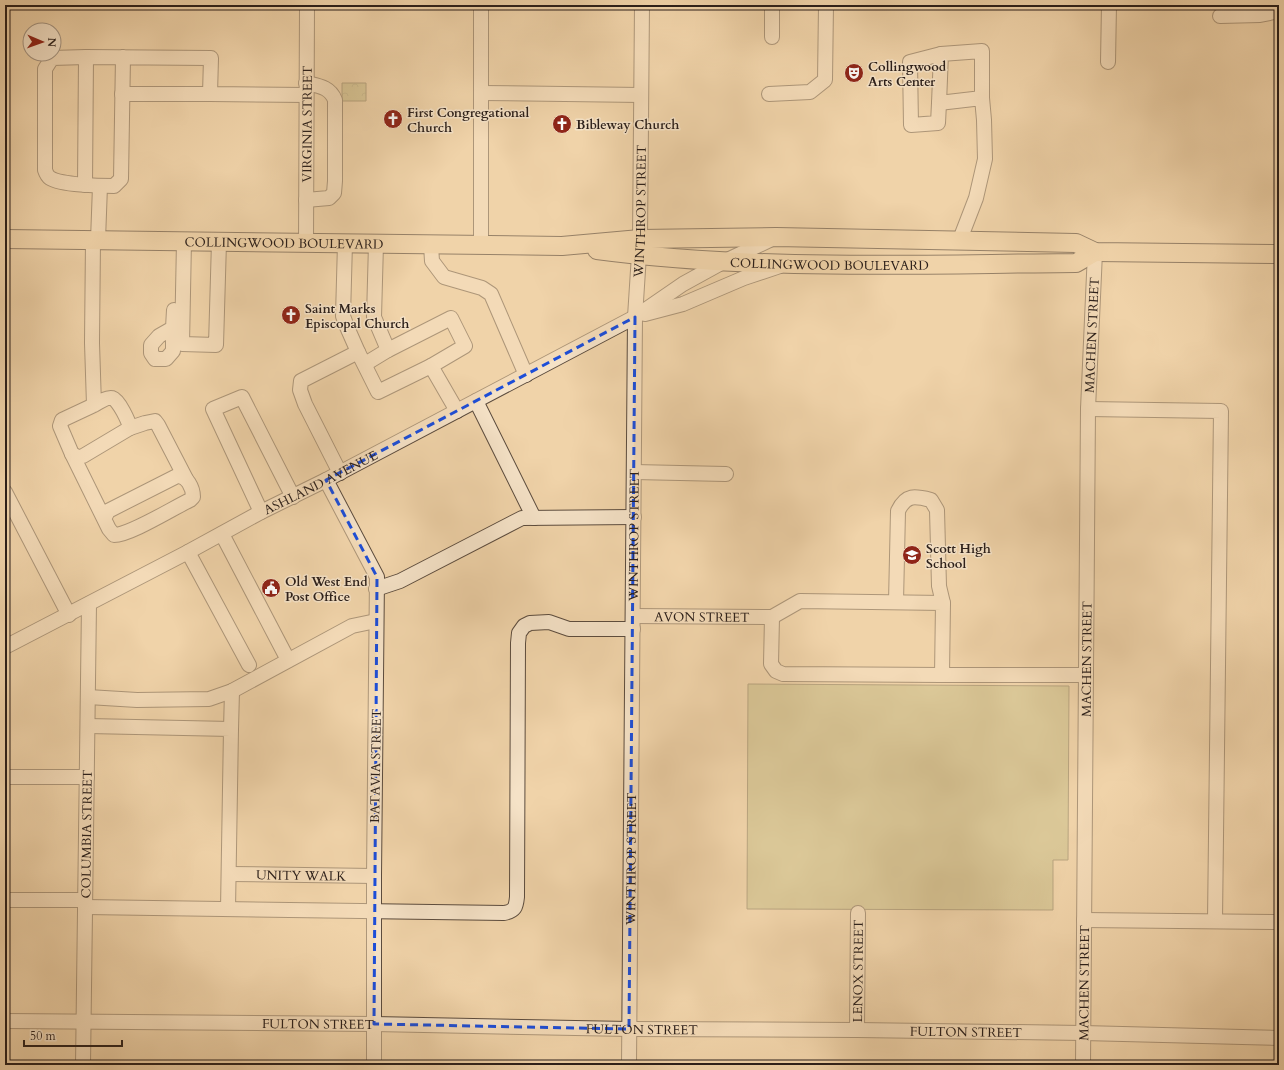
<svg xmlns="http://www.w3.org/2000/svg" width="1284" height="1070" viewBox="0 0 1284 1070" font-family="Cardo,serif">
	<style>
		.grass { fill: #c0ba83; stroke: #766c4e }
		.forest { fill: url(#forest-crowns); stroke: #766c4e }
		.lines { fill: none; stroke-linecap: round; stroke-linejoin: round }
		.minor-casing { stroke: #5c4c3e; stroke-width: 16 }
		.major-casing { stroke: #2b1f1a; stroke-width: 20 }
		.minor { stroke: #f5e2c7; stroke-width: 14 }
		.major { stroke: #f0d3a9; stroke-width: 18 }
		.marked { fill: none; stroke: #1d4ed8; stroke-width: 3; stroke-dasharray: 8 5; stroke-linejoin: round }
		.labels { text-anchor: middle; stroke-width: 3; stroke-linejoin: round; paint-order: stroke }
		.poi-label { font-size: 13px; font-weight: bold; fill: #2b1f1a; stroke: #f5e2c7; text-anchor: start }
		.street-label { font-size: 13px; fill: #2b1f1a; stroke: #f5e2c7 }
	</style>
	<defs>
		<pattern id="forest-crowns" width="20" height="18" patternUnits="userSpaceOnUse"><rect width="20" height="18" fill="#c0ba83"/><path d="M2 6a3 3 0 1 1 6 0M12 15a3 3 0 1 1 6 0" fill="none" stroke="#a59f71"/></pattern>
	</defs>
	<rect width="100%" height="100%" fill="#f0d3a9"/>
	<filter id="stains"><feTurbulence type="fractalNoise" baseFrequency=".005" numOctaves="4"/><feColorMatrix values="0 0 0 0 .2 0 0 0 0 .09 0 0 0 0 .02 0 0 0 .5 -.17"/></filter>
	<radialGradient id="worn" r=".72"><stop offset=".6" stop-color="#630" stop-opacity="0"/><stop offset="1" stop-color="#630" stop-opacity=".3"/></radialGradient>
	<path class="grass" d="M 748,684 L 1069,686 L 1068,860 L 1053,860 L 1053,910 L 747,909 Z"/>
	<path class="forest" d="M 342,83 L 366,83 L 366,101 L 342,101 Z"/>
	<g class="lines">
		<defs>
			<g id="minor">
				<path d="M 1220,16 L 1260,15 L 1279,11"/>
				<path d="M 772,37 L 772,5"/>
				<path d="M 123,57 L 121,179 L 114,186 C 100,186 61,185 50,178 C 47,176 46,173 45,170 L 45,69 L 52,58 L 86,57 L 211,58 L 210,94 L 306,95"/>
				<path d="M 1108,62 L 1109,5"/>
				<path d="M 481,93 L 641,95"/>
				<path d="M 122,94 L 210,94"/>
				<path d="M 769,94 L 810,92 L 825,80 L 826,5"/>
				<path d="M 939,103 L 938,123 L 911,125 L 910,62 L 941,54"/>
				<path d="M 85,185 L 86,57"/>
				<path d="M 306,200 L 329,198 L 334,193 L 335,181 L 335,100 C 330,87 319,86 306,83"/>
				<path d="M 93,240 L 92,343 L 94,405 C 99,402 107,397 112,398 C 119,400 129,422 130,428 L 83,456 L 78,457 L 72,454 L 60,426 L 62,420 L 94,405"/>
				<path d="M 98,240 L 100,186"/>
				<path d="M 184,241 L 182,344 L 216,345 L 219,242"/>
				<path d="M 959,242 L 976,198 L 985,159 L 984,120 L 982,98 L 982,51 L 941,54 L 939,103 L 982,98"/>
				<path id="s1" d="M 306,243 L 307,5"/>
				<path d="M 345,243 L 343,316 L 347,327 L 358,352"/>
				<path d="M 376,244 L 374,317 L 388,350 L 451,318 L 465,346 L 431,366"/>
				<path d="M 431,245 L 432,261 L 444,277 L 482,288 L 491,294 L 526,375"/>
				<path d="M 481,245 L 481,5"/>
				<path d="M 645,314 L 683,304 L 744,278 L 780,266"/>
				<path d="M 173,328 L 173,351 L 166,359 L 155,359 L 151,353 L 151,345 L 159,336 L 173,328 L 174,310"/>
				<path d="M 365,364 L 388,350"/>
				<path d="M 476,401 L 534,518"/>
				<path d="M 1088,409 L 1221,411 L 1215,921"/>
				<path d="M 130,428 L 145,423 L 155,421 L 158,425 L 186,479"/>
				<path d="M 72,454 L 109,529 L 114,535 C 130,535 173,508 190,500 L 193,497 C 193,488 187,475 177,476 L 108,511 L 104,519"/>
				<path d="M 634,472 L 726,474"/>
				<path d="M 340,473 L 305,404 L 300,390 L 301,381 L 358,352 L 378,392 L 431,366 L 457,411"/>
				<path d="M 326,480 L 377,577 L 374,876 L 374,1065"/>
				<path d="M 5,492 L 69,615"/>
				<path d="M 261,512 L 213,409 L 242,397 L 293,497"/>
				<path d="M 222,534 L 288,660"/>
				<path d="M 188,552 L 249,665"/>
				<path d="M 376,589 L 400,581 L 522,518 L 634,517"/>
				<path d="M 896,602 L 898,511 C 906,494 915,496 931,500 L 937,510 L 939,586 L 943,603"/>
				<path id="s2" d="M 633,616 L 772,617 L 800,601 L 943,603 L 942,675 L 1086,675"/>
				<path d="M 772,617 L 771,664 L 776,671 L 783,674 L 942,675"/>
				<path id="s3" d="M 5,647 L 188,552 L 261,512 L 326,480 L 635,317 L 683,284 L 723,262 L 774,238"/>
				<path d="M 88,697 L 137,700 L 209,699 L 232,691 L 352,626 L 376,621"/>
				<path d="M 88,726 L 231,729 L 228,909"/>
				<path d="M 231,729 L 232,691"/>
				<path d="M 5,777 L 87,777"/>
				<path id="s4" d="M 229,874 L 374,876"/>
				<path d="M 5,900 L 85,900"/>
				<path d="M 85,907 L 504,913 C 515,911 516,907 517,897 L 518,643 L 519,633 L 524,626 L 530,623 L 549,622 L 569,629 L 633,629"/>
				<path d="M 1084,920 L 1279,922"/>
				<path id="s5" d="M 5,1021 L 374,1024 L 629,1029 L 857,1030 L 1083,1033 L 1279,1038"/>
				<path id="s6" d="M 857,1030 L 858,913"/>
				<path id="s7" d="M 83,1065 L 89,604"/>
				<path id="s8" d="M 629,1065 L 635,317 L 640,239 L 642,5"/>
				<path id="s9" d="M 1083,1065 L 1088,409 L 1095,252"/>
			</g>
			<g id="major">
				<path id="s10" d="M 5,239 L 562,246 L 640,239 L 776,237 L 1076,243 L 1095,252 L 1279,254"/>
				<path id="s11" d="M 597,250 C 756,271 917,264 1076,263 L 1095,252"/>
			</g>
		</defs>
		<use href="#minor" class="minor-casing"/>
		<use href="#major" class="major-casing"/>
		<use href="#minor" class="minor"/>
		<use href="#major" class="major"/>
	</g>
	<path d="M0 0H1284V1070H0ZM 635,317 L 629,1029 L 374,1024 L 377,577 L 326,480 Z" fill="#f0d3a9" fill-opacity=".55" fill-rule="evenodd"/>
	<path class="marked" d="M 635,317 L 629,1029 L 374,1024 L 377,577 L 326,480 Z"/>
	<defs>
		<symbol id="theatre-disc" viewBox="-11 -11 22 22"><circle r="9.5" fill="#8f2418" stroke="#f5e2c7"/><path d="M-5-5.5Q0-4 5-5.5V0Q5 5 0 6Q-5 5-5 0ZM-3.3-2.5H-1v1.5H-3.3ZM1-2.5H3.3v1.5H1ZM-2.8 1Q0 5.5 2.8 1Z" fill="#fff"/></symbol>
		<symbol id="church-disc" viewBox="-11 -11 22 22"><circle r="9.5" fill="#8f2418" stroke="#f5e2c7"/><path d="M-1.2-6h2.4v3.5h3.3v2.4h-3.3V6h-2.4V-.1h-3.3v-2.4h3.3Z" fill="#fff"/></symbol>
		<symbol id="school-disc" viewBox="-11 -11 22 22"><circle r="9.5" fill="#8f2418" stroke="#f5e2c7"/><path d="M0-5L7-2L0 1L-7-2ZM-4 1L0 2.5L4 1V4Q0 6-4 4Z" fill="#fff"/></symbol>
		<symbol id="civic-disc" viewBox="-11 -11 22 22"><circle r="9.5" fill="#8f2418" stroke="#f5e2c7"/><path d="M-.6-6.5H3V-4.5H.6V-3L4-1V1h2V6H-6V1h2V-1L-.6-3ZM-1.2 2.5V6h2.4V2.5Z" fill="#fff"/></symbol>
	</defs>
	<g fill-rule="evenodd">
		<use href="#theatre-disc" x="843" y="62" width="22" height="22"/>
		<use href="#church-disc" x="382" y="108" width="22" height="22"/>
		<use href="#church-disc" x="551" y="113" width="22" height="22"/>
		<use href="#church-disc" x="280" y="304" width="22" height="22"/>
		<use href="#school-disc" x="901" y="544" width="22" height="22"/>
		<use href="#civic-disc" x="260" y="577" width="22" height="22"/>
	</g>
	<g class="labels">
		<g class="poi-label">
			<text x="868" y="71">Collingwood<tspan x="868" dy="15">Arts Center</tspan></text>
			<text x="407" y="117">First Congregational<tspan x="407" dy="15">Church</tspan></text>
			<text x="576" y="129">Bibleway Church</text>
			<text x="305" y="313">Saint Marks<tspan x="305" dy="15">Episcopal Church</tspan></text>
			<text x="926" y="553">Scott High<tspan x="926" dy="15">School</tspan></text>
			<text x="285" y="586">Old West End<tspan x="285" dy="15">Post Office</tspan></text>
		</g>
		<g class="street-label">
			<text dy="5" stroke="none"><textPath href="#s1" startOffset="119">VIRGINIA STREET</textPath></text>
			<text dy="5" stroke="none"><textPath href="#s8" startOffset="854">WINTHROP STREET</textPath></text>
			<text dy="5" stroke="none"><textPath href="#s10" startOffset="279">COLLINGWOOD BOULEVARD</textPath></text>
			<text dy="5" stroke="none"><textPath href="#s11" startOffset="233">COLLINGWOOD BOULEVARD</textPath></text>
			<text dy="5" stroke="none"><textPath href="#s9" startOffset="730">MACHEN STREET</textPath></text>
			<text dy="5" stroke="none"><textPath href="#s3" startOffset="356">ASHLAND AVENUE</textPath></text>
			<text dy="5" stroke="none"><textPath href="#s8" startOffset="530">WINTHROP STREET</textPath></text>
			<text dy="5" stroke="none"><textPath href="#s2" startOffset="69">AVON STREET</textPath></text>
			<text dy="5" stroke="none"><textPath href="#s9" startOffset="406">MACHEN STREET</textPath></text>
			<text transform="translate(375 766) rotate(-89)" y="5">BATAVIA STREET</text>
			<text dy="5" stroke="none"><textPath href="#s7" startOffset="231">COLUMBIA STREET</textPath></text>
			<text dy="5" stroke="none"><textPath href="#s8" startOffset="206">WINTHROP STREET</textPath></text>
			<text dy="5" stroke="none"><textPath href="#s4" startOffset="72">UNITY WALK</textPath></text>
			<text dy="5" stroke="none"><textPath href="#s6" startOffset="59">LENOX STREET</textPath></text>
			<text dy="5" stroke="none"><textPath href="#s9" startOffset="82">MACHEN STREET</textPath></text>
			<text dy="5" stroke="none"><textPath href="#s5" startOffset="313">FULTON STREET</textPath></text>
			<text dy="5" stroke="none"><textPath href="#s5" startOffset="637">FULTON STREET</textPath></text>
			<text dy="5" stroke="none"><textPath href="#s5" startOffset="961">FULTON STREET</textPath></text>
		</g>
	</g>
	<rect width="1284" height="1070" fill="none" stroke="#f0d3a9" stroke-width="20"/>
	<rect x="6" y="6" width="1272" height="1058" fill="none" stroke="#2b1f1a" stroke-width="2"/>
	<rect x="10" y="10" width="1264" height="1050" fill="none" stroke="#2b1f1a"/>
	<g transform="translate(42 42) rotate(92)"><circle r="19" fill="#f5e2c7" stroke="#a49482"/>
	<path d="M0-3L7 15L0 10L-7 15Z" fill="#8f2418"/>
	<text y="-6" font-size="11" font-weight="bold" text-anchor="middle" fill="#2b1f1a">N</text>
	</g>
	<path d="M24 1040v6h98v-6" fill="none" stroke="#2b1f1a" stroke-width="2"/>
	<text x="30" y="1040" font-size="12" fill="#2b1f1a" stroke="#f5e2c7" stroke-width="3" paint-order="stroke">50 m</text>
	<rect width="100%" height="100%" filter="url(#stains)"/>
	<rect width="100%" height="100%" fill="url(#worn)"/>
</svg>
